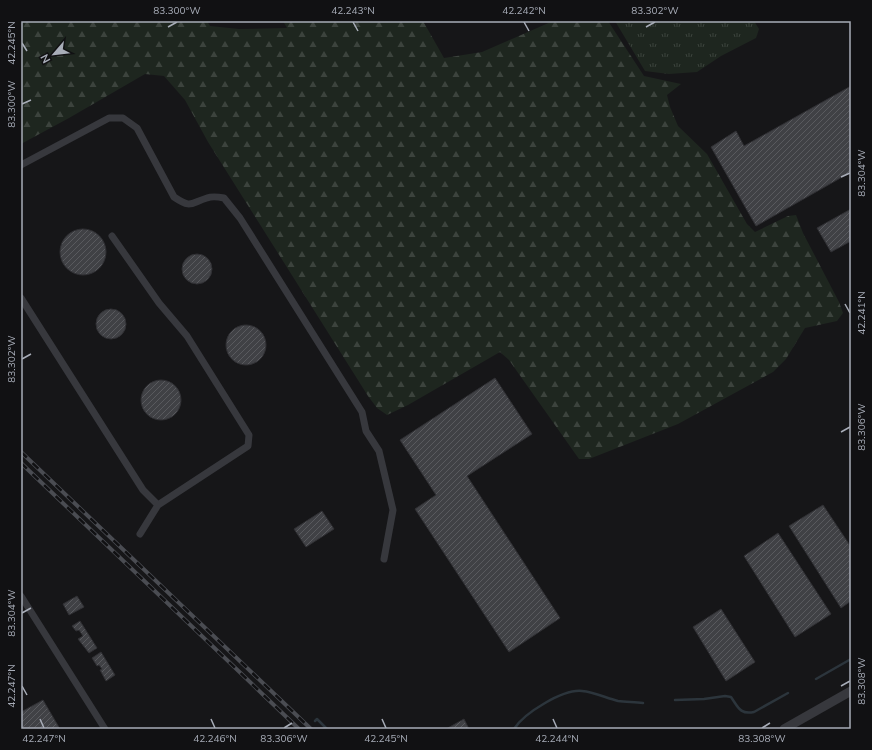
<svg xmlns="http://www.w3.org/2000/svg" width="872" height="750" viewBox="0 0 872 750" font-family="Mulish,sans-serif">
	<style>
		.grass { fill: url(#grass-tufts) }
		.forest { fill: url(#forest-firs) }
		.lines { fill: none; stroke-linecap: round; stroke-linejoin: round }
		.stream { stroke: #2c353c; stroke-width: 2.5 }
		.building { fill: url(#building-hatch); stroke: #303034 }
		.minor { stroke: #37383d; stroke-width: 7 }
		.tertiary { stroke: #37383d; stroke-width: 9 }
		.rail-casing { stroke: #4a4c52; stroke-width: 4 }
		.rail { stroke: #111113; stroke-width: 2.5; stroke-dasharray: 8; stroke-linecap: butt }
		.ticks { fill: none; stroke: #a8adb8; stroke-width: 1.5 }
		.neatline { fill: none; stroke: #a8adb8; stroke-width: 1.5 }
		.ticks-label { font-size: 10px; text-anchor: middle; fill: #a8adb8 }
	</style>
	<defs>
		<pattern id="grass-tufts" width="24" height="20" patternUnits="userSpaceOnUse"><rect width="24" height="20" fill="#1e261f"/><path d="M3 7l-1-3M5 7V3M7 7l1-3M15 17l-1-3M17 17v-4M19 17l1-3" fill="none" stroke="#3c433d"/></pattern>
		<pattern id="forest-firs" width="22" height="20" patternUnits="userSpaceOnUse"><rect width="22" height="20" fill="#1e261f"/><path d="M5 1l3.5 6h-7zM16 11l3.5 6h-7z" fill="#3c433d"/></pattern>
		<pattern id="building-hatch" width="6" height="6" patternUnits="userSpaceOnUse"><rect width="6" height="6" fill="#404145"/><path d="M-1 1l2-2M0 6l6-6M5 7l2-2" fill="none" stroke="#595a5e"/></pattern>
	</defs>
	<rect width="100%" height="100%" fill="#161618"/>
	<path class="grass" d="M 615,21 L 754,21 L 759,29 L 756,38 L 721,56 L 697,72 L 669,74 L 645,71 Z"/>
	<path class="forest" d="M 21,21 L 207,21 L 210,26 L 239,29 L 287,28 L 283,21 L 423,21 L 444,58 L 482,52 L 553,21 L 608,21 L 644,76 L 681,84 L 667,95 L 670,107 L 678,126 L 707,154 L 747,224 L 755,232 L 788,216 L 796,215 L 803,233 L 839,302 L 843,313 L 837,321 L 805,328 L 786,359 L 773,372 L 678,424 L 589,459 L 579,459 L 509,360 L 500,352 L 408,405 L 387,415 L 377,408 L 368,396 L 208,142 L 185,100 L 164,76 L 145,74 L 69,118 L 21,144 Z"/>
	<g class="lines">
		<path class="stream" d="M 816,679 L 851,659
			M 675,700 L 704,699 L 725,696 L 731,697 C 738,707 740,715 754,712 L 788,693
			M 315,721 L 317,719 L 327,729
			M 514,729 C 524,713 563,689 582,691 C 594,692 606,698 618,701 C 626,702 635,702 643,703"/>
	</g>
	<path class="building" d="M 851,86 L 851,172 L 756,226 L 711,147 L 736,131 L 744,146 Z
		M 851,209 L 851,241 L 831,252 L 817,228 Z
		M60 252a23 23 0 1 1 46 0a23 23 0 1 1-46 0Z
		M182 269a15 15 0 1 1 30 0a15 15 0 1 1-30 0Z
		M96 324a15 15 0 1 1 30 0a15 15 0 1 1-30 0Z
		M226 345a20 20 0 1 1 40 0a20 20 0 1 1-40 0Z
		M 495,378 L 532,434 L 467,476 L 560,618 L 509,652 L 415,509 L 436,495 L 400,440 Z
		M141 400a20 20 0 1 1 40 0a20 20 0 1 1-40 0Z
		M 823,505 L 851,547 L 851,601 L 841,608 L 789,526 Z
		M 322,511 L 334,529 L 306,547 L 294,529 Z
		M 778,533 L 831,614 L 795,637 L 744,556 Z
		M 77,596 L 84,607 L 69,615 L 63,604 Z
		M 721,609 L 755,662 L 726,681 L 693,627 Z
		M 80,621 L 97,648 L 89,653 L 78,639 L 83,636 L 79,630 L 76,631 L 72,626 Z
		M 101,652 L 115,675 L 106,681 L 100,670 L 102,669 L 99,665 L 97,666 L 92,658 Z
		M 43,700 L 60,729 L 21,729 L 21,712 Z
		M 464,719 L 469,729 L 446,729 Z"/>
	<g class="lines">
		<path class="minor" d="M 21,165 L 109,118 L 123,118 L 137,128 L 174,197 C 192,209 190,203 207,198 C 212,196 219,197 224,198 L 240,218 L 362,412 L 366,431 L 379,451 L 393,510 L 384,559
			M 112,236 L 159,303 L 187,336 L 249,435 L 248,446 L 158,505
			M 21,298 L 143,490 L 158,505 L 140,534
			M 21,596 L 105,729"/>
		<path class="tertiary" d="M 784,729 L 851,691"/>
		<defs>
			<path id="rail" d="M 21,452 L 311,729
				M 21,463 L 299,729"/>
		</defs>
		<use href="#rail" class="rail-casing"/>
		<use href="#rail" class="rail"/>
	</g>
	<path class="ticks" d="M 353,22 L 358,31M 524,22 L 529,31M 168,27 L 177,22M 646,27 L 655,22M 22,43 L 27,51M 22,104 L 31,100M 841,177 L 850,173M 845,304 L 850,313M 22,359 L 31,354M 841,432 L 850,427M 22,613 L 31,608M 22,686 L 27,695M 841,686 L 850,681M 40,719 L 44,728M 211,719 L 215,728M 382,719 L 386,728M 553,719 L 557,728M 284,728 L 292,723M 762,728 L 770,723"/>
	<rect width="872" height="750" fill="none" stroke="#111113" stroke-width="44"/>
	<g transform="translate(54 54) rotate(242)" stroke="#111113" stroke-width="3" paint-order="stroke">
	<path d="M0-3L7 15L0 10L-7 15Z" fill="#a8adb8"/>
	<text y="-6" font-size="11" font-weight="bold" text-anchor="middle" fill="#a8adb8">N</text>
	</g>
	<rect x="22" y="22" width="828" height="706" class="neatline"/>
	<g class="ticks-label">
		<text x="177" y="14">83.300°W</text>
		<text x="353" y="14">42.243°N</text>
		<text x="524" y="14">42.242°N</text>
		<text x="655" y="14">83.302°W</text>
		<text transform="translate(11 43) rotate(-90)" y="4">42.245°N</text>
		<text transform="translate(11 104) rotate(-90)" y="4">83.300°W</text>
		<text transform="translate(861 173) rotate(-90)" y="4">83.304°W</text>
		<text transform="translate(861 313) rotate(-90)" y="4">42.241°N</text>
		<text transform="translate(11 359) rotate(-90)" y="4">83.302°W</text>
		<text transform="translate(861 427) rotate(-90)" y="4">83.306°W</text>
		<text transform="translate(11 613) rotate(-90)" y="4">83.304°W</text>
		<text transform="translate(861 681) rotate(-90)" y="4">83.308°W</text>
		<text transform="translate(11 686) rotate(-90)" y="4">42.247°N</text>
		<text x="44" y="742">42.247°N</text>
		<text x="215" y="742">42.246°N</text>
		<text x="284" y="742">83.306°W</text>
		<text x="386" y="742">42.245°N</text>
		<text x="557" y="742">42.244°N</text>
		<text x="762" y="742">83.308°W</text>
	</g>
</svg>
